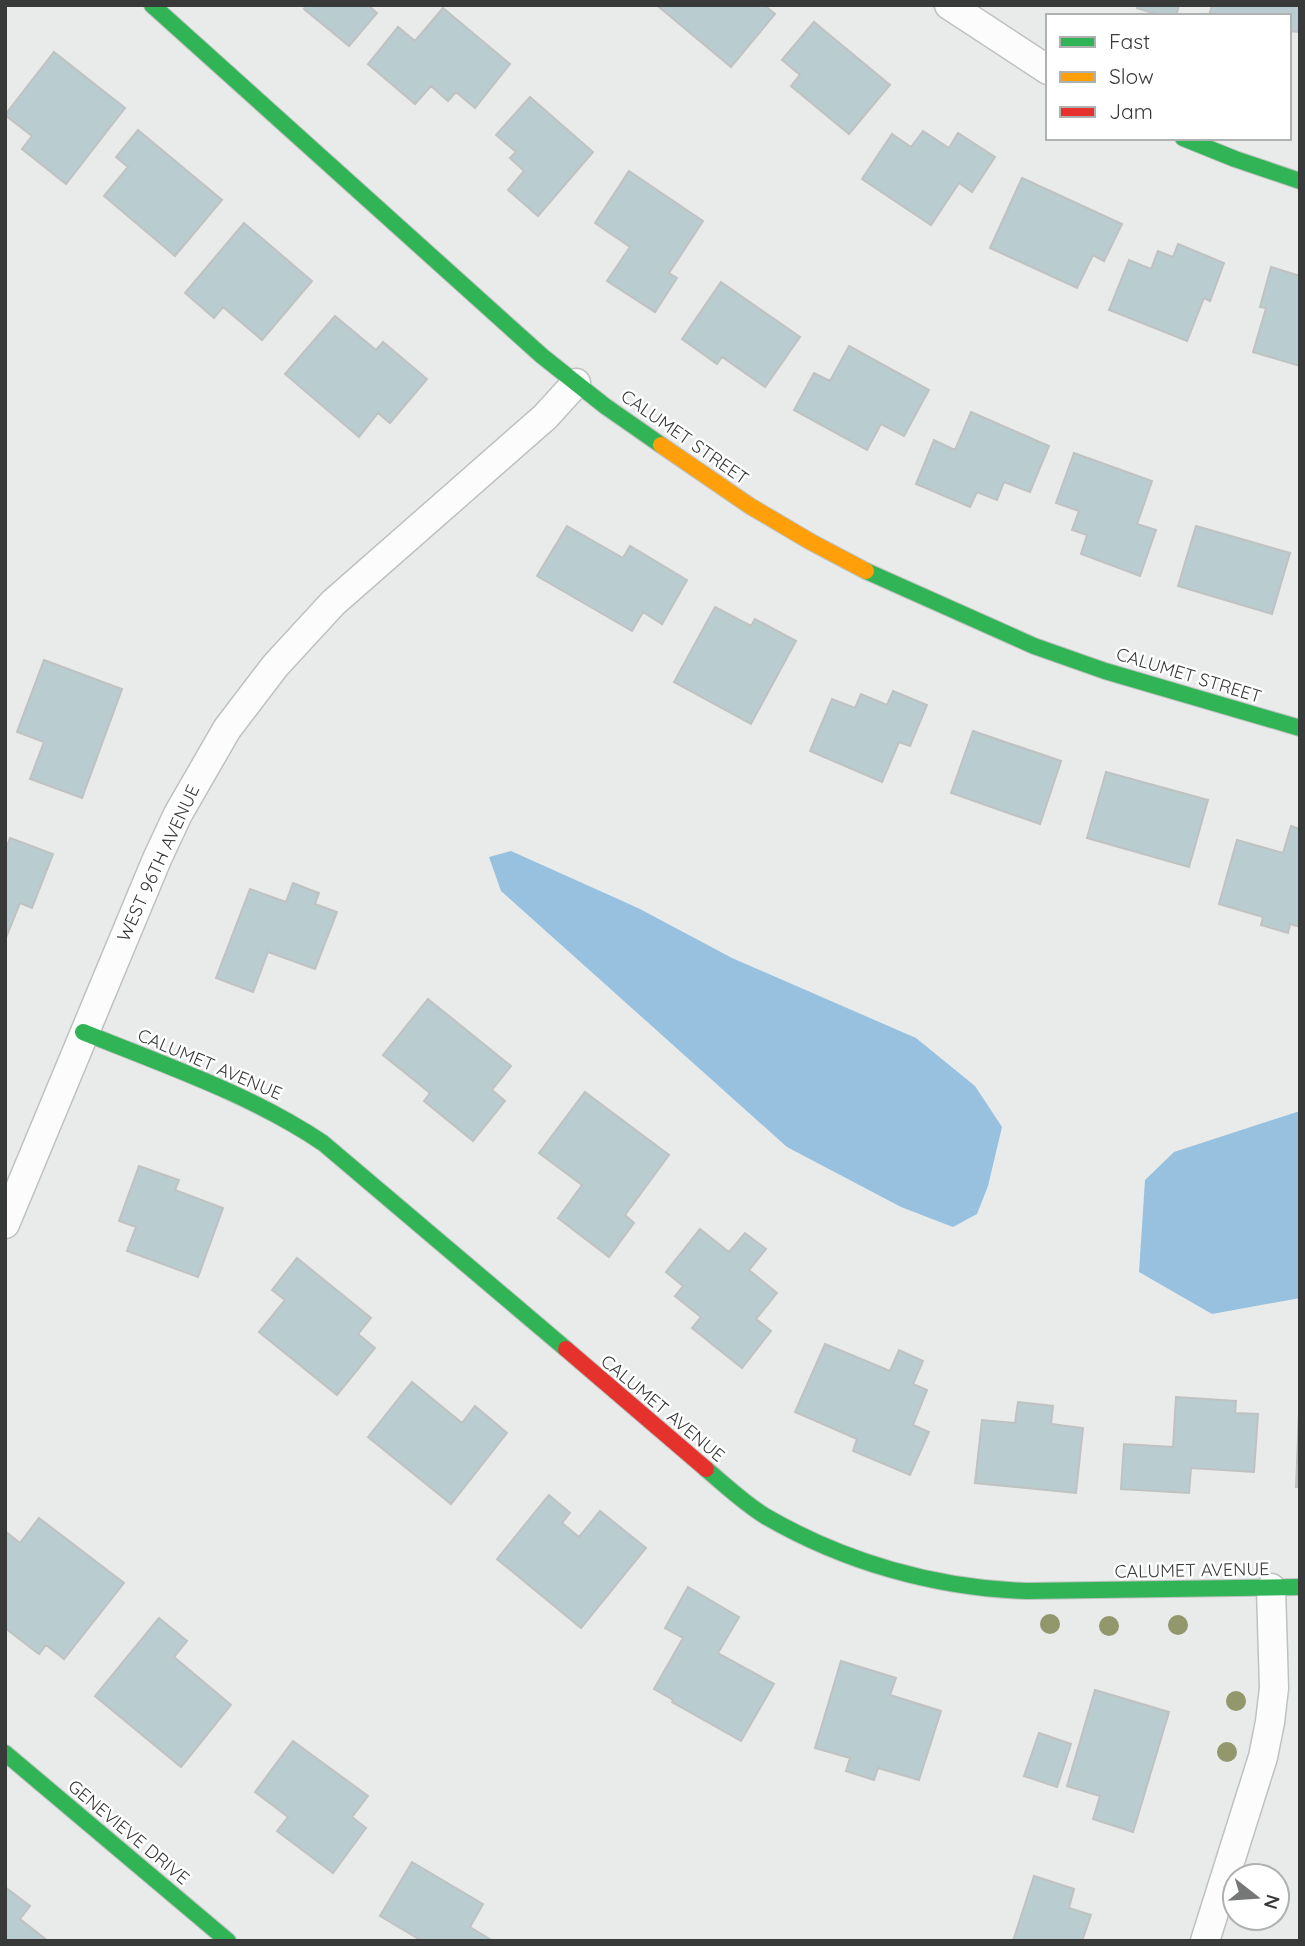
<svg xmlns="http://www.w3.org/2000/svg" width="1305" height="1946" font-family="Quicksand,sans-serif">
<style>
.water{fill:#98c1e0}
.building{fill:#b9cccf;stroke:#c0c2c1;stroke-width:2}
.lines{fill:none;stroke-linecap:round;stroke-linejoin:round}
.street-casing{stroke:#bfc1c0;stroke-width:31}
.fast-casing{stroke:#bfc1c0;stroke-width:18}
.slow-casing{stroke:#bfc1c0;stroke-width:18}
.jam-casing{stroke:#bfc1c0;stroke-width:18}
.street{stroke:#fcfcfc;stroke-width:28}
.fast{stroke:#30b455;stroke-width:16}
.slow{stroke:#ff9f0a;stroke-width:16}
.jam{stroke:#e5322d;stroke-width:16}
.tree{fill:#92986c}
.labels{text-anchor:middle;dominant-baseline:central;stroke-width:5;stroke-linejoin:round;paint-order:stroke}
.street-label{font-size:18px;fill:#383a39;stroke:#fff}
</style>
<rect width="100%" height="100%" fill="#e8ebea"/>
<path class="water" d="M511,851L638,908L732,958L916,1038L975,1086L1002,1127L988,1186L977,1214L953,1227L901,1207L787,1147L501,891L489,857Z
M1300,1111V1298L1212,1314L1139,1272L1145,1180L1174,1152Z"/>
<path class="building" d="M306,5H368L377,13L349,46L304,9Z
M660,5H764L775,14L731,67L659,7Z
M1138,5H1179L1176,16H1162L1137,8Z
M1212,5H1300V32L1289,31V16H1209Z
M443,8L510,64L475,108L456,92L448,101L431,86L415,104L368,64L398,27L415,41Z
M814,22L890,85L849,134L791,86L800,75L782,60Z
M54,52L125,108L66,184L22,149L32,136L5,115Z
M530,97L593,152L538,216L508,190L524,171L510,158L516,152L496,135Z
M138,130L222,200L175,256L104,196L128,167L116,157Z
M923,131L949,148L958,133L995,157L972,192L959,183L931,225L862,179L892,134L911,147Z
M629,171L703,221L669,273L677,278L655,312L607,281L630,247L595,223Z
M1022,178L1122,224L1104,261L1093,255L1077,288L990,248Z
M244,223L312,281L262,340L223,307L214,318L185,293Z
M1178,244L1224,263L1210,301L1204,298L1187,341L1109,310L1129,260L1151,269L1158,251L1173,257Z
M1271,267L1300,276V366L1253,352L1266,308L1260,307Z
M721,282L800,337L765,387L722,357L717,364L682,339Z
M335,316L376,350L383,342L427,379L390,423L378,413L359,437L285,374Z
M849,346L929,390L904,436L881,424L867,450L794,410L814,373L830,381Z
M971,412L1049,446L1030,492L1004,482L997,500L977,492L970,507L916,484L934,440L955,450Z
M1074,453L1152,481L1137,524L1156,530L1140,576L1081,554L1087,535L1072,530L1079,511L1056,503Z
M567,526L623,558L630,546L687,580L662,624L643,612L632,631L537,576Z
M1196,526L1290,553L1272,614L1178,586Z
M715,607L751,626L755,619L796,641L751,724L674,682Z
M44,660L122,689L82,798L30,779L44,742L17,732Z
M893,691L927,705L910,746L899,742L882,782L810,751L832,699L855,708L861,694L887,705Z
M973,731L1061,761L1040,824L951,793Z
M1106,772L1208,800L1189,867L1087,838Z
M1291,826L1300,829V927L1290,924L1288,933L1261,925L1263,917L1219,904L1237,840L1283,853Z
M10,838L53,854L32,908L20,903L5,940V851Z
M293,883L319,893L315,904L337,912L315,969L268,952L253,992L216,978L250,889L286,902Z
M428,999L511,1066L492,1090L505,1101L473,1141L424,1101L430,1093L383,1055Z
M585,1092L669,1155L625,1215L634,1223L609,1257L558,1218L582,1185L539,1153Z
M139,1166L179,1180L175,1190L223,1208L198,1277L127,1251L136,1227L119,1221Z
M700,1229L729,1252L745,1233L766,1249L749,1270L777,1293L756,1319L771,1331L742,1368L692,1328L701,1317L675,1296L683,1286L666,1272Z
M297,1258L371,1318L358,1334L375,1348L337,1395L259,1332L285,1300L272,1290Z
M825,1344L890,1371L899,1350L923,1361L913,1384L927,1390L913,1425L929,1432L910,1475L853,1451L857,1439L795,1412Z
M412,1382L462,1423L475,1406L507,1433L451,1504L368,1437Z
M1300,1387V1487H1296Z
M1176,1397L1236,1401L1235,1413L1258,1414L1254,1472L1191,1468L1189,1493L1121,1489L1124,1444L1173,1447Z
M1018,1402L1053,1406L1051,1424L1083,1428L1076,1493L975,1483L982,1420L1015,1423Z
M549,1495L570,1513L562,1523L579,1537L600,1511L646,1548L581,1628L497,1559Z
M39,1518L124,1583L64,1659L46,1645L39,1654L5,1628V1531L20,1543Z
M688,1587L739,1617L718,1653L774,1684L741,1741L672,1702L673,1700L654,1689L683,1638L665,1628Z
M159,1618L187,1641L174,1657L231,1705L181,1767L95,1696Z
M841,1661L896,1678L890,1695L941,1711L919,1780L878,1768L874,1780L846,1771L850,1758L815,1748Z
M1095,1690L1169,1712L1133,1832L1093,1819L1100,1796L1067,1786Z
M1039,1733L1071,1744L1057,1787L1024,1776Z
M293,1741L368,1796L352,1817L366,1828L333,1873L277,1831L288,1817L255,1792Z
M412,1862L483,1904L470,1927L493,1941H422L380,1916Z
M1034,1876L1074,1889L1069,1908L1091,1915L1082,1941H1013Z
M5,1887L30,1906L20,1919L48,1941H5Z"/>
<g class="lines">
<g class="street-casing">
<path id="street" d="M949,5L1048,70
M5,1224L157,859L178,814L227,729L275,666L333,603L545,417L576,383
M1205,1941L1263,1757L1270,1722L1274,1688L1271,1588"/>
</g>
<g class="fast-casing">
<path id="fast" d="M152,5L542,356L605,406L661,445
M1183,138L1235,159L1300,181
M866,571L1034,646L1105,671L1300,728
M83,1032C164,1065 250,1094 323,1143L566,1349
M706,1469C725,1485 744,1503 765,1516C844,1562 935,1588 1026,1591L1300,1587
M5,1753L228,1941"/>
</g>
<g class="slow-casing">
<path id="slow" d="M661,445L750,506L811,542L866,571"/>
</g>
<g class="jam-casing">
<path id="jam" d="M566,1349L706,1469"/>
</g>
<use href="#street" class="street"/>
<use href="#fast" class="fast"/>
<use href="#slow" class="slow"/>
<use href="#jam" class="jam"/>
</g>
<g class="tree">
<circle cx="1050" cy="1624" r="10"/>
<circle cx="1178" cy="1625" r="10"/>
<circle cx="1109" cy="1626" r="10"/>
<circle cx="1236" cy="1701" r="10"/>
<circle cx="1227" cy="1752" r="10"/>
</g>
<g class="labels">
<g class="street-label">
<text transform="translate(685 437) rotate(35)">CALUMET STREET</text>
<text transform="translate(1189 675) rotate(17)">CALUMET STREET</text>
<text transform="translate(158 863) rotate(-65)">WEST 96TH AVENUE</text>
<text transform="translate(210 1064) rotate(23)">CALUMET AVENUE</text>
<text transform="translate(663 1408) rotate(40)">CALUMET AVENUE</text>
<text transform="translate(1192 1570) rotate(-1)">CALUMET AVENUE</text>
<text transform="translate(129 1832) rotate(40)">GENEVIEVE DRIVE</text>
</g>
</g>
<rect width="1305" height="1946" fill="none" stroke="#383a39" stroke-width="14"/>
<rect x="1046" y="14" width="245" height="126" fill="#ffffff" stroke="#afb0b0" stroke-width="2"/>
<rect x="1060" y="37" width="35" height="10" fill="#30b455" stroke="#afb0b0" stroke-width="2"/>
<text x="1109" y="49" font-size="21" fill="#383a39">Fast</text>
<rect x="1060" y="72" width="35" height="10" fill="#ff9f0a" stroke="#afb0b0" stroke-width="2"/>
<text x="1109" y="84" font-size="21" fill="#383a39">Slow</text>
<rect x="1060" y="107" width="35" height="10" fill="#e5322d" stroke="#afb0b0" stroke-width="2"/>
<text x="1109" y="119" font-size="21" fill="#383a39">Jam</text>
<g transform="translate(1256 1897) rotate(107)"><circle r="33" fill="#ffffff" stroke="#afb0b0" stroke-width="2"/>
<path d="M0-5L12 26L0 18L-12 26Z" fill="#767877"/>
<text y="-10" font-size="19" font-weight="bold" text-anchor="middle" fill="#383a39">N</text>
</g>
</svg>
